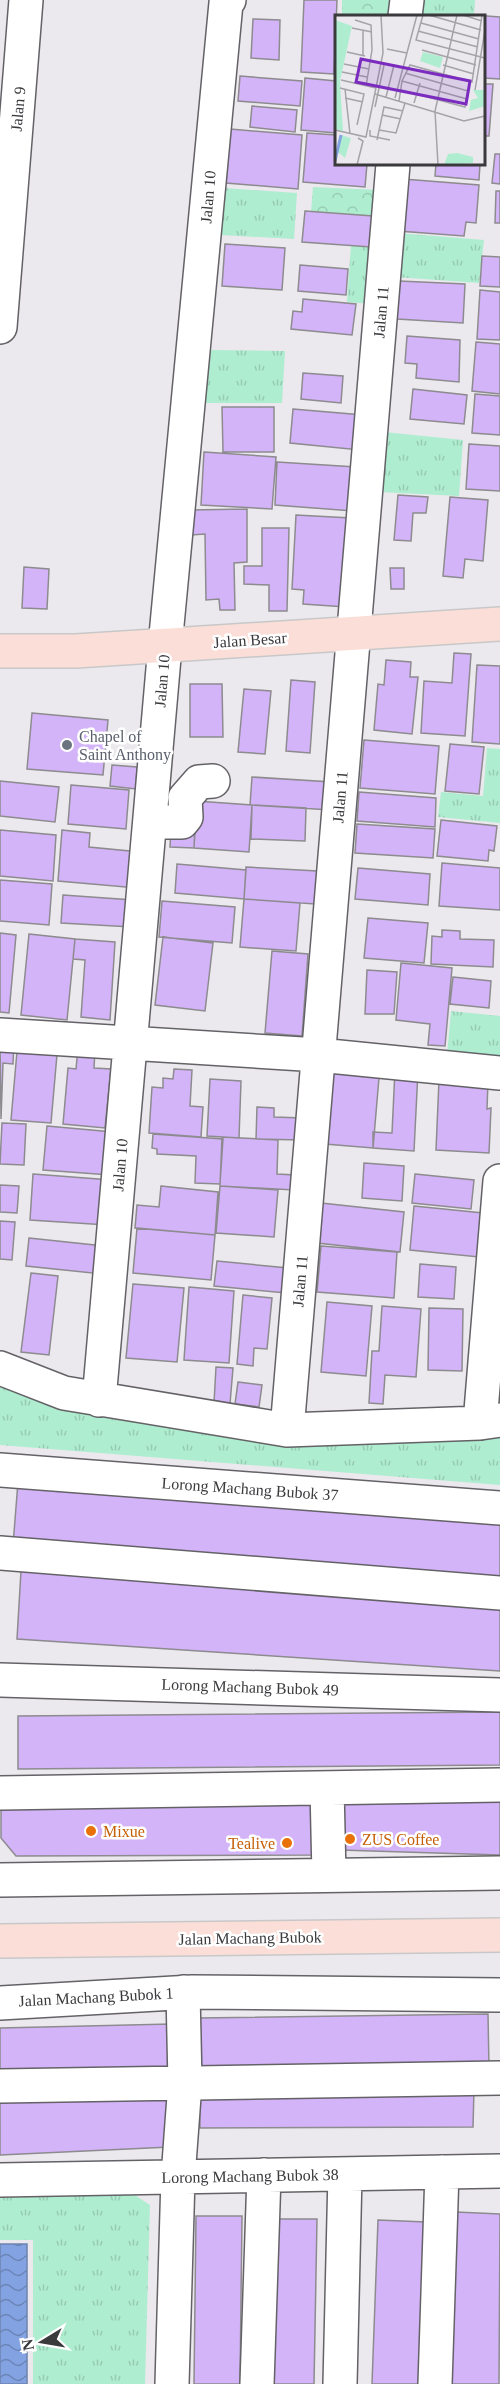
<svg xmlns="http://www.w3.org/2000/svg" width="500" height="2384" font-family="'Times New Roman',serif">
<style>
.grass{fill:url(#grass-tufts)}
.forest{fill:url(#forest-crowns)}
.water{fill:url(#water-waves);stroke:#6d82b0;stroke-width:1.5}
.building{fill:#d4b4f8;stroke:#8d8b8f;stroke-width:1.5}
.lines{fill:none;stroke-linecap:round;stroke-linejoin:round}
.minor-casing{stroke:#646267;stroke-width:36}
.major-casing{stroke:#c8c8c8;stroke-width:36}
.minor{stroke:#fff;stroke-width:33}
.major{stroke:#fbded7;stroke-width:33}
.worship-dot{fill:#6b7280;stroke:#fff;stroke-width:2}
.food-dot{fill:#e8710a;stroke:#fff;stroke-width:2}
.labels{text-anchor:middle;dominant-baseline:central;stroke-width:5;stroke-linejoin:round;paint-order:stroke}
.street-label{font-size:16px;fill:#3a393c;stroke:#fff}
.worship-label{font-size:16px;fill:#5b616d;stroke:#fff;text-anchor:start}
.food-label{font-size:16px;fill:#c56008;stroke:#fff;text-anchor:start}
.inset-river{fill:none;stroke:#83a2e1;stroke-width:3}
.inset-road{fill:none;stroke:#a4a3a7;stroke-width:1.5}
.view{fill:#7b2cbf;fill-opacity:0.15;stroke:#7b2cbf;stroke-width:3}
.inset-edge{fill:none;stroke:#3a393c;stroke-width:3}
</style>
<defs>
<pattern id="grass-tufts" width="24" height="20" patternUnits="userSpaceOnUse" patternTransform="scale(1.5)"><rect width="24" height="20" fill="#afedd0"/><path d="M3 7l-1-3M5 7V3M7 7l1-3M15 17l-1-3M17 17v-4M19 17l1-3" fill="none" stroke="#97ccb4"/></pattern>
<pattern id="forest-crowns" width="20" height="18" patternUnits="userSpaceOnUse" patternTransform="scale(1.5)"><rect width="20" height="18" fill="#afedd0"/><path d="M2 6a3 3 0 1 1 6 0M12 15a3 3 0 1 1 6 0" fill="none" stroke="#97ccb4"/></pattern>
<pattern id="water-waves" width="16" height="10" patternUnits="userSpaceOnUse" patternTransform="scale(1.5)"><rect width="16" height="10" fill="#83a2e1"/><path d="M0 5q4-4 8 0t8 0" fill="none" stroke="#6c85b8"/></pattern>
</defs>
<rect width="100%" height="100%" fill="#ebe9ee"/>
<path class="grass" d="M415,0H475L474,16H414Z
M223,188L297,193L294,239L220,235Z
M397,233L484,240L479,283L395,277Z
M351,245L376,247L373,304L347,302Z
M208,350L285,351L282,403H204Z
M384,432L463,440L459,496L378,492Z
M487,748L500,749V823L438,817L441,792L483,796Z
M451,1011L500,1016V1060L447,1055Z
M0,1374L465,1438L500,1437V1485L0,1445Z
M127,2190L150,2205L145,2384H33V2240H0V2194Z"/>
<path class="forest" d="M342,0H396L395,16H342Z
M313,187L380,190L379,217L311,212Z"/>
<path class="water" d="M0,2244H27V2384H0Z"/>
<path class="building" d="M304,0H337L334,74L301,72Z
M474,15L500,17V79L484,78V16H474Z
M253,19L280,20L279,60L251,58Z
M240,76L302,81L300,106L238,101Z
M305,78L336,81V133L301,130Z
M484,84H493L489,136H484Z
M252,106L297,110L295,132L250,127Z
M230,129L302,135L298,189L226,183Z
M307,133L336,135V164H367L365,187L303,182Z
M495,154H500V184L492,183Z
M436,164H480L479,180L435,176Z
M403,179L479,185L476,223L466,222L464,236L398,231Z
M496,191H500V223H495Z
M305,211L373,216L371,247L302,242Z
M225,244L285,248L282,290L222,286Z
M482,256L500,257V287L480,286Z
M300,265L348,269L346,295L298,291Z
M399,281L465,284L463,323L397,319Z
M480,290L500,292V340L477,339Z
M303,299L356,304L352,335L291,329L293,311L302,312Z
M407,336L460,340L459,382L416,378L417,364L405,363Z
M476,342L500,344V394L472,391Z
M303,373L343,376L341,403L301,399Z
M413,389L467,395L464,424L410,419Z
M475,394L500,396V435L472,433Z
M222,407H274V452H223Z
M293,409L363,415L360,450L290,443Z
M469,444L500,446V491L466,489Z
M204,452L276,457L272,509L201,505Z
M277,462L356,467L353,511L275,505Z
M398,495L428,497L426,513H413L411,541L394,540Z
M450,497L488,500L483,561L465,559L463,578L443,576Z
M247,509V562L234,563L235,610H220L219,599L206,600L205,534L191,535L190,510Z
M296,515L351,518L346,607L303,604L304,590L292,589Z
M262,528H289L287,611H269V585L244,584V566H262Z
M24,567L49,569L47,609L22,608Z
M390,568H404V589H391Z
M454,653L471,654L465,736L421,733L424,681L452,683Z
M386,660L411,662L410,677H418L412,734L374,730L378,684L384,685Z
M477,665L500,666V744L472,742Z
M291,680L315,682L310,753L286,751Z
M190,684H222L223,737H190Z
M244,689L271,691L265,754L238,752Z
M32,713L108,720L103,775L27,769Z
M364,740L439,746L435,794L360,788Z
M450,744L484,747L479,794L445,791Z
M112,765L137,767L136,789L110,786Z
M252,777L332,782L331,810L250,805Z
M0,781L59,787L55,822L0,816Z
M71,785L129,790L126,829L68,824Z
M359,792L436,798L435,827L357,821Z
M196,801L252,805L249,852L194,848Z
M252,805L306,808L305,841L251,839Z
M441,820L497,826L494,851L489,850L488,861L437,856Z
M357,824L435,829L433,858L355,853Z
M171,829L195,831L194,848L170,847Z
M0,830L56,835L53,881L0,876Z
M62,830L90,833L89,847L140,852L137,888L58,881Z
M442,863L500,868V910L439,906Z
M177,864L246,870L244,899L175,893Z
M246,867L317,871L315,904L244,899Z
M358,868L430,874L428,905L355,899Z
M0,880L52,884L49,925L0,921Z
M63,895L133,900L132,927L61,923Z
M244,899L300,903L296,951L240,947Z
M162,901L235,907L232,943L159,937Z
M368,918L428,923L424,963L364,958Z
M442,930L460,931V939L494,940L493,967L431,964L432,936L442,937Z
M0,933L16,935L9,1013L0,1012Z
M29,934L75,939L67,1020L21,1015Z
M163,937L213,943L205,1011L155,1005Z
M75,939L115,942L110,1020L81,1017L85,960L73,959Z
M272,951L308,954L302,1036L265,1033Z
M401,963L452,968L445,1046L428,1045L430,1024L396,1020Z
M367,970L397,972L394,1014H365Z
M453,977L491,981L489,1008L450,1004Z
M0,1040L14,1041L13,1064L3,1063L1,1119Z
M18,1040L58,1043L51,1123L11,1120Z
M78,1048L95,1050L94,1068L111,1069L105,1128L63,1124L68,1068L76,1069Z
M334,1061L380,1066L373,1148L325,1144Z
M174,1069L192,1070L190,1106L203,1107L201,1137L149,1133L152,1087L163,1088V1078L173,1079Z
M395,1070L418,1071L414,1151L373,1148V1132L392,1133Z
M210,1079L241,1081L239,1138L207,1136Z
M439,1080L488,1082L487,1109L491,1108L489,1153L436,1150Z
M257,1107L274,1108V1117L303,1118L302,1140L256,1139Z
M2,1123L26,1124L24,1165L0,1164Z
M47,1126L113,1132L110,1175L43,1170Z
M153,1134L223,1139L220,1184L195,1183L196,1156L157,1154V1149L152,1148Z
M222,1137L278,1140L277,1174L295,1175L294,1190L220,1186Z
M364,1163L404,1166L402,1201L362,1198Z
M33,1174L111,1180L107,1225L30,1220Z
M415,1174L474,1180L471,1209L412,1203Z
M0,1185L19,1186L17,1213L0,1212Z
M161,1186L218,1192L215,1235L135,1228L137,1205L159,1207Z
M220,1186L278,1190L274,1237L216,1233Z
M321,1203L404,1212L400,1252L317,1243Z
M414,1206L493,1214L489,1258L410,1250Z
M0,1221L15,1222L12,1260L0,1259Z
M137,1228L215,1235L211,1280L133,1273Z
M29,1238L104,1246L102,1274L26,1266Z
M321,1246L397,1252L394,1298L317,1292Z
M217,1261L288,1268L286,1293L214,1286Z
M420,1264L456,1267L454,1299L418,1297Z
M31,1273L58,1276L49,1355L21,1352Z
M133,1284L184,1288L177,1362L126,1358Z
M189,1287L234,1291L229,1363L184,1360Z
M243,1295L272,1298L267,1349L254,1348L253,1366L237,1364Z
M327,1302L372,1306L366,1376L321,1372Z
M382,1306L421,1309L416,1377L385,1375L383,1404L369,1403L372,1351H379Z
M429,1308L463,1309L462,1371L428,1370Z
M216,1367L233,1368L230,1404L214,1403Z
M238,1382L262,1385L259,1407L235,1404Z
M18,1482L500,1518V1581L13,1545Z
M21,1571L500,1603V1671L17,1639Z
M500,1712V1765L18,1769V1716Z
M339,1799L500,1800V1855L340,1850Z
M314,1802V1855L16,1856L1,1838V1804Z
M488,2014L489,2067L198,2070V2018Z
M171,2024L172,2075L0,2078V2028Z
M167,2089L170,2147L0,2155V2097Z
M474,2089L473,2127L200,2128L199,2093Z
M456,2212L500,2214L499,2384H450Z
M196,2216H242L240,2384H194Z
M270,2219H317L314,2384H268Z
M378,2220L426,2222L421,2384H372Z"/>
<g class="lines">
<g class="minor-casing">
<path id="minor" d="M405,16L407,0
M0,327L26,0
M150,822H182L186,817L185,798L199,782L213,781
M0,1035L319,1055L500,1073
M0,1368L64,1393L287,1430L480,1423L500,1420
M99,1400L165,646L226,3L229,0
M480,1423L500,1181
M287,1430L393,164
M0,1470L500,1508
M0,1553L500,1593
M0,1680L500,1695
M327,1788L329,1875
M0,1793L500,1785
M0,1880L500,1873
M0,2003L192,1992L500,1995
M196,2083L500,2078
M0,2086L185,2083
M0,2180L500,2171
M172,2384L178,2177L185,2083L183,1992
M257,2384L264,2175
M340,2384L345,2174
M435,2384L442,2172"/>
</g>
<g class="major-casing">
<path id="major" d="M0,651H76L500,624
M0,1941L500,1935"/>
</g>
<use href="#minor" class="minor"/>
<use href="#major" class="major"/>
</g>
<circle class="worship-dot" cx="67" cy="745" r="6"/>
<g class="food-dot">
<circle cx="91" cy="1831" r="6"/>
<circle cx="350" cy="1839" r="6"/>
<circle cx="287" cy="1843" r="6"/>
</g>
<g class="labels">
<g class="street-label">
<text transform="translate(18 109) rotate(-85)">Jalan 9</text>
<text transform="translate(208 197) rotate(-85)">Jalan 10</text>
<text transform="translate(381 312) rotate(-85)">Jalan 11</text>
<text transform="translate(250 640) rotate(-4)">Jalan Besar</text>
<text transform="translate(162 681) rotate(-85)">Jalan 10</text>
<text transform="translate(340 797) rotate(-85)">Jalan 11</text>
<text transform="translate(120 1165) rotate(-85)">Jalan 10</text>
<text transform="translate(300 1281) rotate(-85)">Jalan 11</text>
<text transform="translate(250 1489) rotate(4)">Lorong Machang Bubok 37</text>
<text transform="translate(250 1687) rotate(2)">Lorong Machang Bubok 49</text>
<text transform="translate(250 1938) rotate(-1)">Jalan Machang Bubok</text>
<text transform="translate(96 1997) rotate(-3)">Jalan Machang Bubok 1</text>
<text transform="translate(250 2176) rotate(-1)">Lorong Machang Bubok 38</text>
</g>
<g class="worship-label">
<text x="79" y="736">Chapel of<tspan x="79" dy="18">Saint Anthony</tspan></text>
</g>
<g class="food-label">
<text x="103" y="1831">Mixue</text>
<text x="362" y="1839">ZUS Coffee</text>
<text x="275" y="1843" text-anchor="end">Tealive</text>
</g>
</g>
<g transform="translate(335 15)">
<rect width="150" height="150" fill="#ebe9ee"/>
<path d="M0,5L17,11L5,66L8,116L0,114ZM138,75H150V91L134,96L136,85L143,83ZM122,138L138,142V148L109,150L113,139Z" fill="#afedd0"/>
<path d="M88,37L108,42L105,53L85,46ZM6,120L16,123L10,143L2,136Z" fill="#afedd0"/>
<path class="inset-river" d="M0,146L6,120"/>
<path class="inset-road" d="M88,0L81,25L150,43M94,0L146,15M128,0L147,6M20,5L36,10L37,35L31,71M86,8L144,24M17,13L37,17M83,16L143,32M52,34L72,38M87,35L141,50M12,37L30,41M28,40V15M9,49L34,54M108,50L139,59M7,57L32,62M6,65L41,73M67,66L132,84M5,73L29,79L22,110M10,74L15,119M66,75L130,92L133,76L70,58M140,75L150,15M40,79L129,106L150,101M51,82L59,50M10,83L28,87M60,83L82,0M64,86L67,66L75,50L137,67L147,0M79,88L85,68M40,92L49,50M47,100L66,104M0,115L31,122L48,38L46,0M35,115V121L55,125M44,115L61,118L70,88M42,125L49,92L68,96M22,150L28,126L23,123M103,150L100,96L122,0"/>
<path class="view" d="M26,44L135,66L131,89L21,67Z"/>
<rect width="150" height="150" class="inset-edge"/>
</g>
<g transform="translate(42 2342) rotate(259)" stroke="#ffffff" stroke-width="4.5" paint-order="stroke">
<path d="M0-4.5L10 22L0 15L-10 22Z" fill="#3a393c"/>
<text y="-9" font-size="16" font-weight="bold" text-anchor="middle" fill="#3a393c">N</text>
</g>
</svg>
